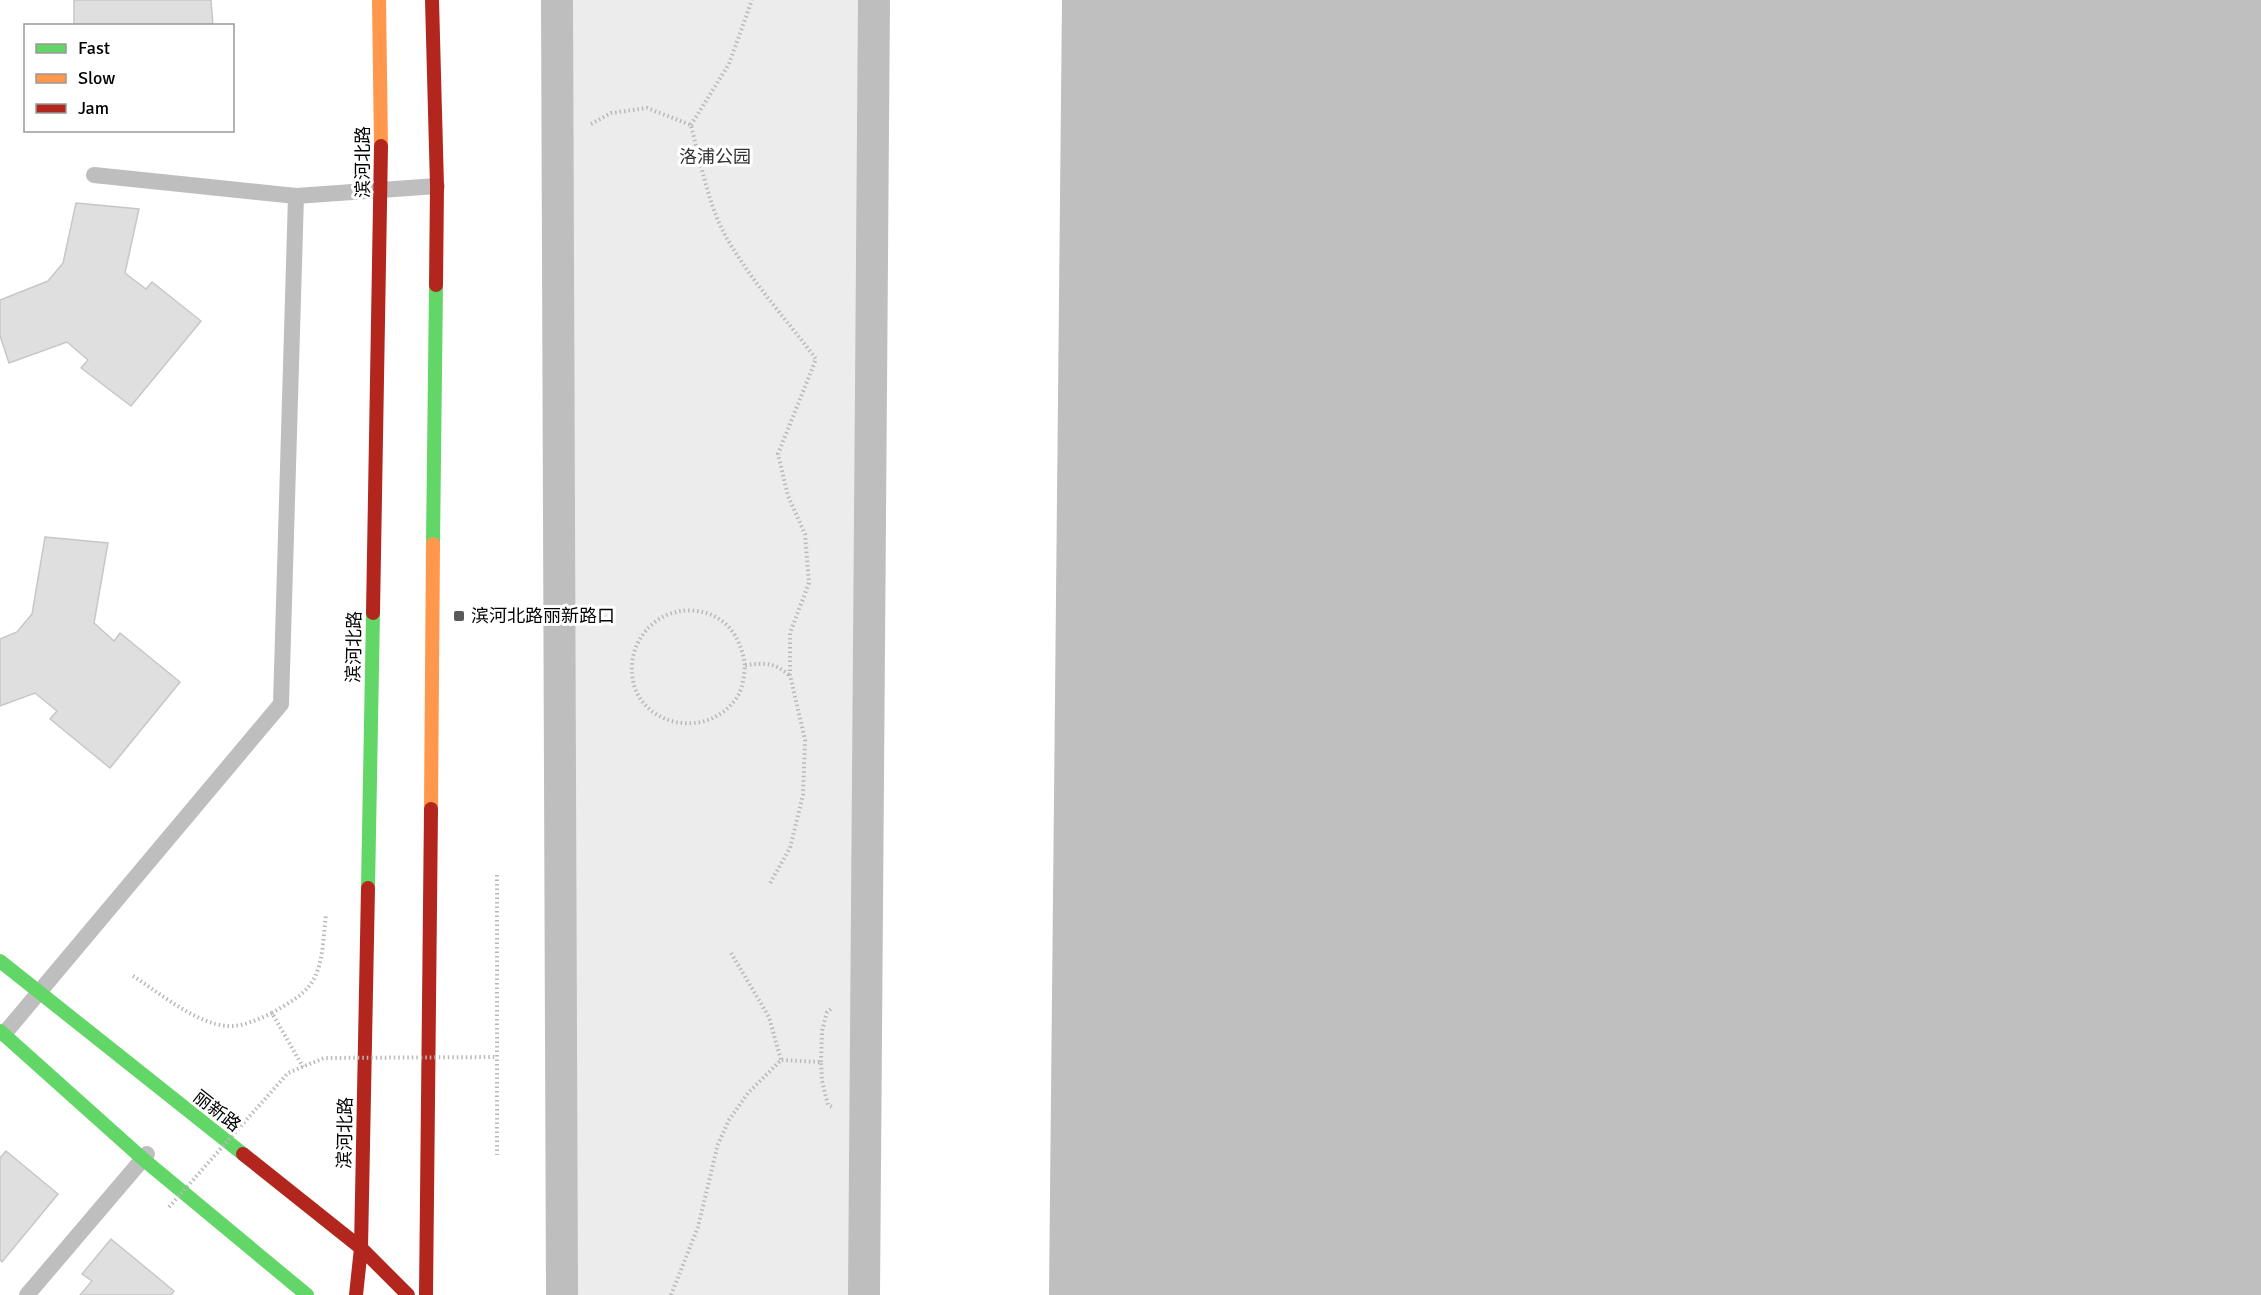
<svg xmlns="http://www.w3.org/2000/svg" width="2261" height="1295" font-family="Signika,'Noto Sans SC',sans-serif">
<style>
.green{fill:#ececec}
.water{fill:#bfbfbf}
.building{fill:#dfdfdf;stroke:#c7c7c7;stroke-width:1.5}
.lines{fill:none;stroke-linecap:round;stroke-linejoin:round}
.path{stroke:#b9b9b9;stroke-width:4;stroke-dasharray:1.5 3;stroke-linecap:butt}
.lane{stroke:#bebebe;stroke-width:16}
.street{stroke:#bebebe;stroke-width:32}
.fast{stroke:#63d668;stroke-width:14}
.slow{stroke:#ff974d;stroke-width:14}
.jam{stroke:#b3261e;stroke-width:14}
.path-bridge{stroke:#b9b9b9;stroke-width:4;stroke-dasharray:1.5 3;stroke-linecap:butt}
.poi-dot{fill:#595959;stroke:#fff;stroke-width:2}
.labels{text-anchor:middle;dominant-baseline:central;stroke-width:6;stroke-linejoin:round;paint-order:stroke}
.park-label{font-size:18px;fill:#333;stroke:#fff}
.street-label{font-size:18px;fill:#000;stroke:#fff}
.poi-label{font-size:18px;fill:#000;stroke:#fff;text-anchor:start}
</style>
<rect width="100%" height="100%" fill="#fff"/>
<path class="green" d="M557,0H874L864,1295H562Z"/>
<path class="water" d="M1062,0H2261V1295H1049Z"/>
<path class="building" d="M74,0H211L213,26H74Z
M76,203L139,209L125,273L146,289L152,282L201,321L131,406L81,368L88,360L67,342L9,363L0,336V300L48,281L63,263Z
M45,537L108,543L94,623L114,641L120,633L180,682L110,768L50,719L57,711L35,693L0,706V639L17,632L32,614Z
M6,1151L58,1194L2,1262L0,1260V1158Z
M111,1239L174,1291L171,1295H80L92,1281L82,1274Z"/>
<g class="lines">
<path class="path" d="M591,124L611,113L647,108L691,125C699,157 708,202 723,231C745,274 787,320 816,359L778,454L788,496L805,534L809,583L790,633V675L805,740L803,795L790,848L769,885
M691,125L729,64L752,0
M745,665C743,653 740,642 732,631C714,607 678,604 655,622C641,633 633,648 632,665C628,722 702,744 735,700C743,690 744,677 745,665C766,663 773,662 789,675
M497,875V1155
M731,953L769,1017L781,1060
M133,976C160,993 196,1024 228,1026C242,1027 259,1019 272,1013L303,1067
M272,1013C285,1005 301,997 310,985C324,967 323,936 326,915
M821,1062L822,1031L827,1012L832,1008
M671,1295L698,1227L718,1144L729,1120L748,1093L781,1060L821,1062L822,1081L828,1105L832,1107"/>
<path class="lane" d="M94,175L296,196L437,186
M4,1034L281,704L296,196
M27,1295L147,1154"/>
<path class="street" d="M557,0L562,1295
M864,1295L874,0"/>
<path class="fast" d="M433,544L436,285
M368,888L373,613
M0,961L243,1154
M0,1031L143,1159L307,1295"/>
<path class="slow" d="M379,0L381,146
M431,809L433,544"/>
<path class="jam" d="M432,0L437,186L436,285
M373,613L381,146
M243,1154L361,1248L408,1295
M356,1295L361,1248L368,888
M426,1295L431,809"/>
<path class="path-bridge" d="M169,1207L288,1073L324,1058L497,1057"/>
</g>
<rect class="poi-dot" x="453" y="610" width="12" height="12" rx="3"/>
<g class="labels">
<g class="park-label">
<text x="715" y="157">洛浦公园</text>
</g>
<g class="street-label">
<text transform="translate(363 162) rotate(-90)">滨河北路</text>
<text transform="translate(354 647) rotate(-89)">滨河北路</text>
<text transform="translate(217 1111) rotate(38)">丽新路</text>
<text transform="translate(345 1133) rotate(-89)">滨河北路</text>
</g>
<g class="poi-label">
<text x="471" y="616">滨河北路丽新路口</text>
</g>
</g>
<rect x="24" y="24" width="210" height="108" fill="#ffffff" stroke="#999999" stroke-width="1.5"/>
<rect x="36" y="44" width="30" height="9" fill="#63d668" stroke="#999999" stroke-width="1.5"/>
<text x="78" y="54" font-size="18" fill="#000000">Fast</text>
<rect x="36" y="74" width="30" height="9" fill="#ff974d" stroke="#999999" stroke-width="1.5"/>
<text x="78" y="84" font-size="18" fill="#000000">Slow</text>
<rect x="36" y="104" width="30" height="9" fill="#b3261e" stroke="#999999" stroke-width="1.5"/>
<text x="78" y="114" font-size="18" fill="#000000">Jam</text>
</svg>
